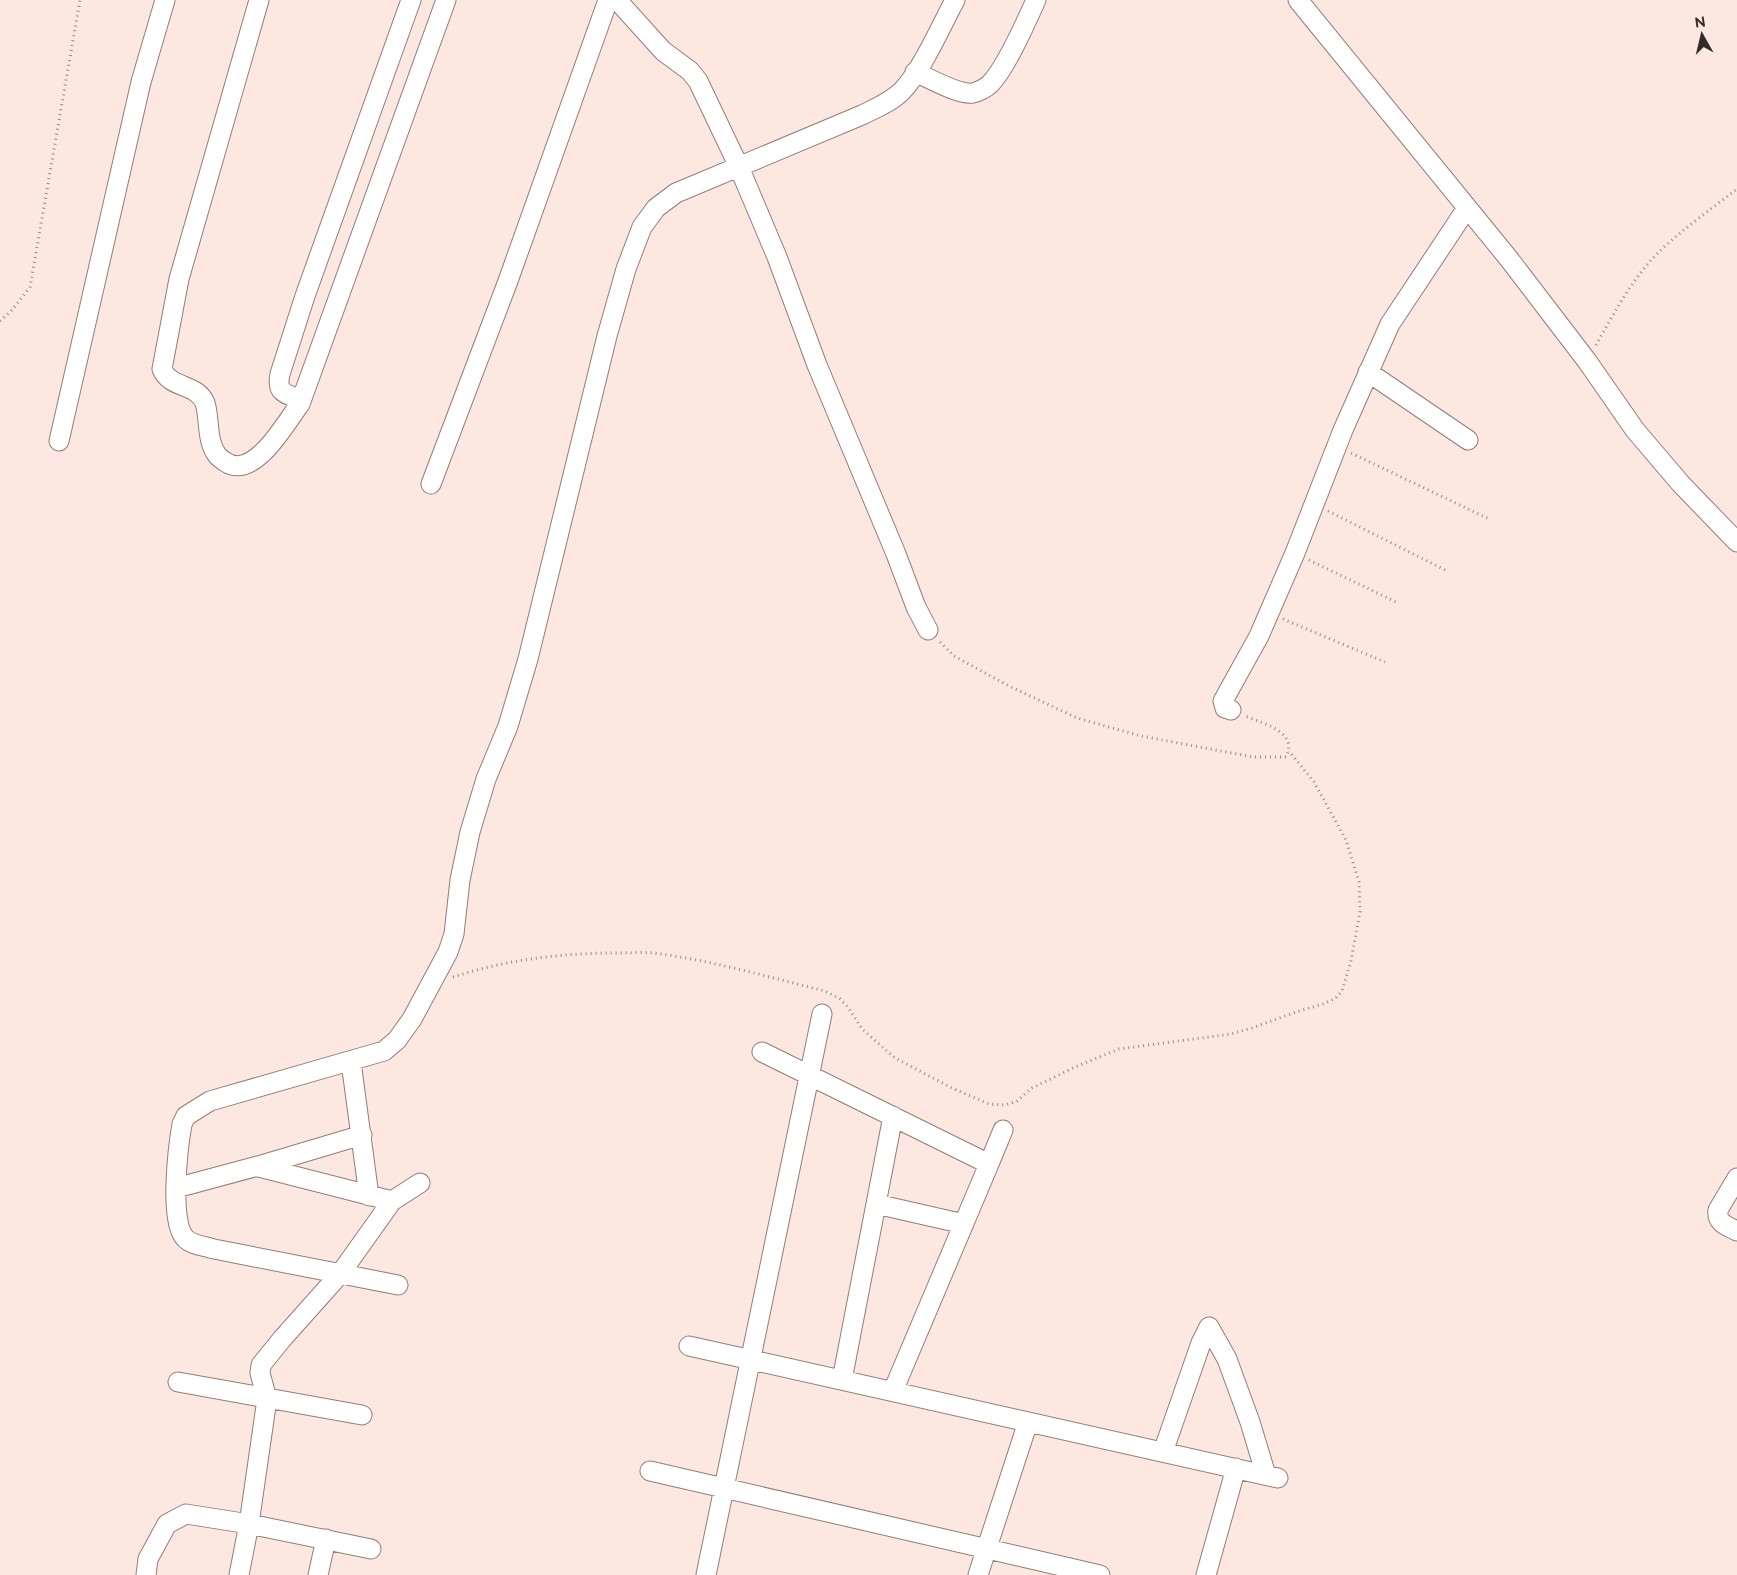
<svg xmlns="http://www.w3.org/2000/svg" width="1737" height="1575" font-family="Raleway,sans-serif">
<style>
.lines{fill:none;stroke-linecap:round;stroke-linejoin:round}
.minor-casing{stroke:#937d75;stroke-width:21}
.path{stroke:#988984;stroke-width:3;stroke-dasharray:1 4;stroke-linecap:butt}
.minor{stroke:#fff;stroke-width:19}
</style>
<rect width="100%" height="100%" fill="#fce8e1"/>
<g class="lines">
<g class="minor-casing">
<path id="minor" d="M259,0L179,279L162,369C170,389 197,383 205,403C210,418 206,440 217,455C220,459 226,462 229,464C257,476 286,422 300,404L446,0
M617,0L663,51L690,71L698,81L739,167L777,257L817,365L896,554L916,607L928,630
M1298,0L1509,259L1587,361L1635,430L1681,484L1737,542
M915,72C929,78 958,95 973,93C978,92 986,88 990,84C1006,68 1026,22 1036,0
M1368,372L1468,440
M301,400C285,393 276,394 280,374L305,296L411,0
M59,441L141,82L165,0
M431,484L508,281L608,0
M1231,710L1225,708L1223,701L1259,636L1295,553L1343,430L1390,324L1467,208
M762,1052L989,1164L1003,1130
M351,1062L369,1196
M259,1167L392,1201
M1737,1178L1718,1210C1716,1223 1727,1226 1737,1231
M176,1188L258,1166L362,1135
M876,1204L964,1224
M398,1285L214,1249C205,1246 191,1245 185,1238C169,1222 178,1147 182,1124L186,1116L210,1101L384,1051L397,1040L412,1019L448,952L454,934L460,880L470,832L486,779L508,726L528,659L607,336L626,269L642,227L656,208L676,193L862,115C876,108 891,102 902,91C922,70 941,26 955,0
M689,1346L1278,1478
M842,1380L893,1116
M178,1382L362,1415
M893,1391L989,1164
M1163,1452L1201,1343L1209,1327L1227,1359L1250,1422L1266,1475
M650,1471L1100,1575
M146,1575L148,1559L167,1524L186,1514L249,1524L371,1549
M239,1575L249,1524L267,1399L260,1373L261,1365L282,1339L340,1274L392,1201L420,1183
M318,1575L326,1539
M706,1575L822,1014
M978,1575L1028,1422
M1206,1575L1236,1468"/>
</g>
<path class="path" d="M0,321L12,310L30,287L80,0
M1596,345C1613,315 1630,283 1653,258C1677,233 1710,210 1737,189
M1351,453L1489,519
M1328,511L1447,571
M1309,560L1398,603
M1283,619L1385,662
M940,642L954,656L1009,686L1077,718L1141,736L1253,757H1286C1299,732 1262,723 1245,716
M453,977C505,960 561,953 615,953C628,953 641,952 653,953C711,960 768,977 825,991L840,999L848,1007L862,1029L895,1058L952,1088L989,1104L1005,1105L1017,1101L1032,1088L1075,1067L1119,1049L1231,1034L1252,1028L1296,1012L1323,1004L1336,998L1342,991L1351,961L1360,912L1359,882L1346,840L1314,782L1289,751"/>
<use href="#minor" class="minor"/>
</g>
<g transform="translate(1702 35) rotate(352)" stroke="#fce8e1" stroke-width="4" paint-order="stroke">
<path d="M0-4L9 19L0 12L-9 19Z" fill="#342b27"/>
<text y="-8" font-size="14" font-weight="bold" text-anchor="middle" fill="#342b27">N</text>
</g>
</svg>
